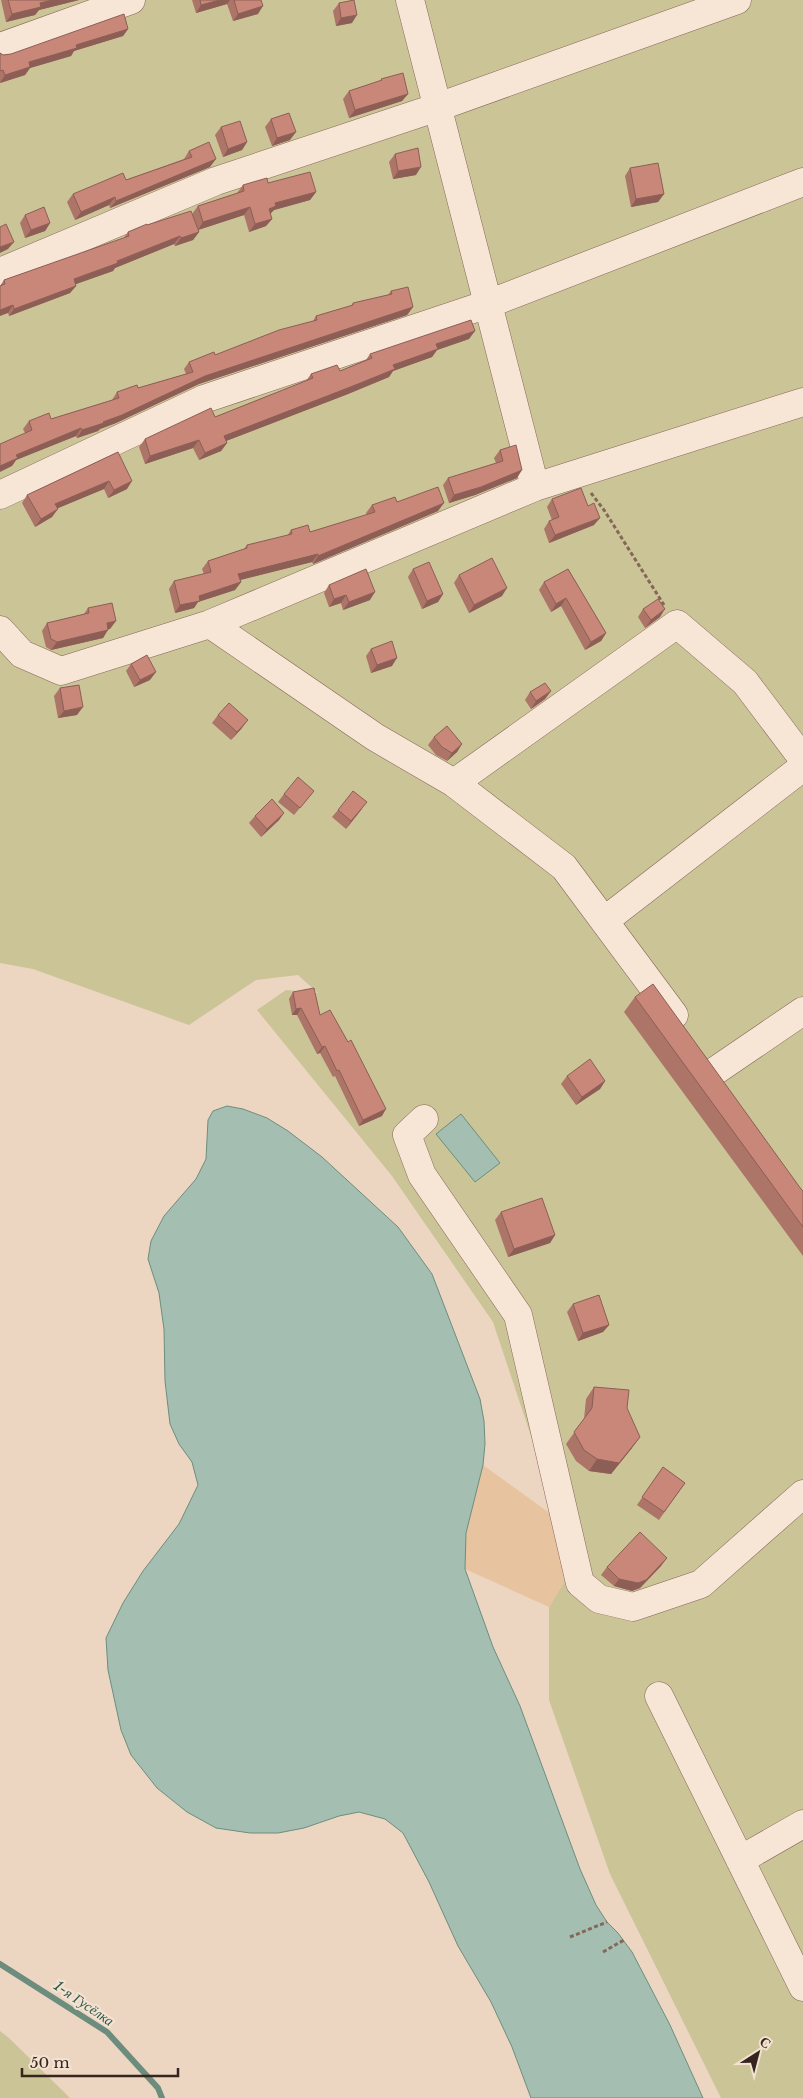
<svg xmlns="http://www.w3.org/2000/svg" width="803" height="2098" font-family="'Libre Baskerville',serif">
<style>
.green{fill:#cac496}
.sand{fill:#e7c3a0}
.water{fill:#a4bfb1;stroke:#6c8d7d}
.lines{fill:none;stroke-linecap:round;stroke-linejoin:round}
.stream{stroke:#6c8d7d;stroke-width:6}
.minor-casing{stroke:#85675a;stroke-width:29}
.path{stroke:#85675a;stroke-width:3;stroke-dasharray:4 2.5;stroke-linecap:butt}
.minor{stroke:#f7e5d5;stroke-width:28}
.wall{fill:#ad7468}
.shaded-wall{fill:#8d5e55}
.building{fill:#c98779;stroke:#8d5e55}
.labels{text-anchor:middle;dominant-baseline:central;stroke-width:4.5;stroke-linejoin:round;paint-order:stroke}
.water-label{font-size:14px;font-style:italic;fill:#2d5549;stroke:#f4e2d1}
</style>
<rect width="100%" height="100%" fill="#ecd6c2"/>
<path class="green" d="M0,0H803V2098H721L610,1874L549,1700V1607L564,1582L559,1520L493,1322L392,1176L257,1010L286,990L318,993L298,975L256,980L189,1025L33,969L0,963Z
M0,2031L9,2038L70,2098H0Z"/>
<path class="sand" d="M483,1465L559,1520L564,1582L549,1607L465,1569L466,1533Z"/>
<path class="water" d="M227,1106L243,1109L267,1118L288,1131L322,1157L398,1227L432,1274L480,1399L484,1421L485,1444L483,1465L466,1533L465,1569L493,1647L520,1706L580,1869L596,1905L607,1922L618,1933L632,1952L670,2025L703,2098H531L512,2047L491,2002L458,1946L429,1882L403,1833L385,1819L359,1812L339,1816L304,1828L278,1833H250L216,1828L187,1812L157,1788L131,1755L121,1730L108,1670L106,1638L123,1603L143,1571L179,1524L198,1485L192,1462L179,1444L170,1424L165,1381L164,1329L159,1293L148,1259L151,1241L164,1216L196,1179L206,1159L208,1120L213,1111Z
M461,1114L500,1163L475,1182L436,1134Z"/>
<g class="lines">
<path class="stream" d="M0,1964L107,2032L158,2088L162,2098"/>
<g class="minor-casing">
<path id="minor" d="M410,0L535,487
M0,47L131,0
M0,272L216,181L438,107L737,0
M0,495L204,399L488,304L803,182
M210,624L535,487L803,402
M0,630L22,654L61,671L210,624L375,737L454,783L564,867L674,1015
M454,783L677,624L745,682L803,759
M604,921L803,767
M715,1071L803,1011
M424,1119L407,1135L422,1175L518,1315L580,1583L599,1599L633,1607L701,1584L803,1494
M659,1696L803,1987
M740,1860L803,1824"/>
</g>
<path class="path" d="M591,493L604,510L664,605
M570,1937L607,1922
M603,1952L624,1940"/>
<use href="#minor" class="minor"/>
</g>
<path class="wall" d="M1,0H79L39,10L35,15L6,22Z
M192,0H261L258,14L233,21L227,4L196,13Z
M339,3L352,23L336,26L333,11Z
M128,29L123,36L74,51L71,56L30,68L25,75L0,83V53L3,55L11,54Z
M381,79L408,94L402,101L349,118L343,99L349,91L380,81Z
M271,119L290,140L272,146L265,127Z
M221,127L247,142L242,150L223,157L215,135Z
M189,151L210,167L110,208L109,205L75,220L67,202L73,194L126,180L184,159Z
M395,154L416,175L393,179L389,162Z
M630,168L664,194L658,202L631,207L625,176Z
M268,183L316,192L310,200L274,210L270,214L272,219L266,226L249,232L244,215L198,230L192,214L198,206L237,193L243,185Z
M25,215L50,223L45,231L25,238L20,223Z
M147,225L199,232L193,240L175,246L174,244L115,268L113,271L75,284L76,286L70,293L9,316L0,286L4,280L123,239L128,232Z
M391,291L413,307L407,315L199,384L116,423L100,429L98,431L77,438L76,436L16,460L12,466L25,433L23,429L29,421L51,419L112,400L117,392L138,388L186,374L184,369L189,362L215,355L313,321L316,316L351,306L353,303L388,295Z
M469,339L437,350L432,357L393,371L389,377L348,394L226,441L227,443L221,451L199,460L193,448L145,464L139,447L145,439L215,417L306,381L311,374L340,371L366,360L370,354Z
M500,450L517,478L475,495L449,503L443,485L448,478L496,463L494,458Z
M118,452L127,489L108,498L104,489L57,508L52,517L35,527L22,503L27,495Z
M552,499L594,525L549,543L544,529L549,521L552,520L547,507Z
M397,502L438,511L313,564L312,562L240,580L241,582L235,590L198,602L194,608L175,613L169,589L174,581L204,574L202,569L208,561L244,549L247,545L287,536L291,530L310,532L367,515L366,513L372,505Z
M413,569L443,594L438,602L422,609L408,577Z
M568,569L606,633L601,641L585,650L561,606L551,612L539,590L544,582Z
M459,575L502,596L469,613L454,583Z
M329,585L370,600L343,610L341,603L329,607L324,593Z
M88,608L110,629H108L103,638L51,650L46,647L42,631L47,623L84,614Z
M643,609L660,617L645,628L638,617Z
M371,649L392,666L371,673L366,656Z
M131,664L150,680L134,687L126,671Z
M60,688L77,715L58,718L54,696Z
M551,691L545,699L531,709L525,700L530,692Z
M218,715L242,728L231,740L212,723Z
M434,737L462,744L457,752L447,761L436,755L428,745Z
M314,791L294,815L278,802L284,794Z
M338,810H361L346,829L332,817Z
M284,813L279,820L261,837L249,823L255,816Z
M293,992L320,1015L382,1116L359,1126L335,1076L333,1077L320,1053L317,1054L297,1015H292L289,999Z
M635,997L803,1191V1256L624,1012Z
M567,1076L605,1081L600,1089L576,1105L561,1084Z
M501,1212L555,1235L550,1243L508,1257L495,1220Z
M573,1304L609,1325L603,1332L578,1341L567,1312Z
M594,1387L627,1408L632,1448L611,1474L589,1471L576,1461L566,1444L584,1419L586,1399Z
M663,1467L685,1483L659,1520L637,1505Z
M661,1566L640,1588L632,1591L614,1586L601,1575L607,1567Z"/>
<path class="shaded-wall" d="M53,0H79L39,10L35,15L6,22L12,14L40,3Z
M220,0H230L227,4L196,13L201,5Z
M263,6L258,14L233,21L238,14Z
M357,15L352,23L336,26L341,18Z
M128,29L123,36L74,51L71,56L30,68L25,75L0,83L5,75L29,62L76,45Z
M408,94L402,101L349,118L355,110Z
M296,132L290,140L272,146L277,138Z
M247,142L242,150L223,157L228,149Z
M216,159L210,167L110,208L116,201Z
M421,167L416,175L393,179L398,171Z
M316,192L310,200L274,210L270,214L269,209L275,203Z
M664,194L658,202L631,207L636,199Z
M115,197L109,205L75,220L81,212Z
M250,207L244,215L198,230L203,222Z
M272,219L266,226L249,232L255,224Z
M50,223L45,231L25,238L31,230Z
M199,232L193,240L175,246L181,238Z
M180,236L174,244L115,268L113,271L68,287L74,279Z
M14,242L8,249L0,253V247Z
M76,286L70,293L9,316L14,309Z
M13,305L8,313L0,316V310Z
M413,307L407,315L199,384L116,423L100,429L98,431L77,438L82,430L103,422L205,376Z
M475,331L469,339L437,350L432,357L393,371L389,377L348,394L218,444L224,436L393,365L436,344Z
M81,428L76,436L16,460L12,466L0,472V466L16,455Z
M199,440L193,448L145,464L150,456Z
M227,443L221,451L199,460L205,453Z
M522,470L517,478L475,495L449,503L454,495Z
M109,481L104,489L49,512L55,504Z
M132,481L127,489L108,498L114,490Z
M444,503L438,511L313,564L318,556Z
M58,509L52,517L35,527L41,519Z
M600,518L594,525L549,543L555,535Z
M318,554L312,562L232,582L238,574Z
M241,582L235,590L198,602L194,608L175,613L180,605L199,596Z
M507,588L502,596L469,613L474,605Z
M375,592L370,600L343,610L349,602Z
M443,594L438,602L422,609L427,601Z
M346,595L341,603L329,607L334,599Z
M566,598L561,606L551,612L556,604Z
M665,609L660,617L645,628L651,620Z
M116,621L110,629L101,631L107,623Z
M108,630L103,638L51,650L57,642Z
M606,633L601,641L585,650L591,642Z
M397,658L392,666L371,673L377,665Z
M156,672L150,680L134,687L140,680Z
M551,691L545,699L531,709L536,701Z
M83,707L77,715L58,718L64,711Z
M248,720L242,728L231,740L237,732Z
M462,744L457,752L447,761L452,753Z
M367,802L361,810L346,829L351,821Z
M284,813L279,820L261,837L267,829Z
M301,1008L297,1015H292L296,1009Z
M325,1046L320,1053L317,1054L322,1047Z
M605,1081L600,1089L576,1105L582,1097Z
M386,1109L382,1116L359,1126L363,1120Z
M555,1235L550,1243L508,1257L514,1249Z
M609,1325L603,1332L578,1341L583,1333Z
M640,1437L632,1448L611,1474L589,1471L597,1459Z
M667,1558L661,1566L640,1588L632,1591L614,1586L619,1579Z"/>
<path class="building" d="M8,0H53L40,3L41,7L12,14Z
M200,0H220L201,5Z
M234,0H261L263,6L238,14Z
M354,0L357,15L341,18L339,3Z
M124,14L128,29L76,45L77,48L29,62L30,67L5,75L3,70L0,71V53L3,55L11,54Z
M403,73L408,94L355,110L349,91L382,80L381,79Z
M289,113L296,132L277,138L271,119Z
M240,121L247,142L228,149L221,127Z
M209,142L216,159L116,201L115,197L81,212L73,194L123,173L126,180L192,157L189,151Z
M418,148L421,167L398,171L395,154Z
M658,163L664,194L636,199L630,168Z
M310,172L316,192L275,203L276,206L269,209L272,219L255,224L250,207L203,222L198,206L244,191L243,185L267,178L268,183Z
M44,207L50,223L31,230L25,215Z
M191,211L199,232L181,238L180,236L117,261L118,263L74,279L76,286L14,309L13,305L0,310V286L5,284L4,280L129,236L128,232L147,224V225Z
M6,224L14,242L0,247V227Z
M408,287L413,307L205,376L122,415L103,422L104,423L82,430L81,428L16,455L18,458L0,466V444L32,430L29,421L49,413L51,419L119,398L117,392L137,385L138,388L193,372L189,362L214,352L215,355L279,330L317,320L316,316L353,305V303L392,294L391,291Z
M471,320L475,331L436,344L438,349L393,365L395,369L353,386L224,436L227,443L205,453L199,440L150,456L145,439L211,408L215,417L313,378L311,374L337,365L340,371L372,358L370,354Z
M516,445L522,470L481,487L454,495L448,478L503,461L500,450Z
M118,452L132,481L114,490L109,481L55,504L58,509L41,519L27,495Z
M438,487L444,503L318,556V554L238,574L241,582L199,596L200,601L180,605L174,581L211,572L208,561L247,548V545L292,534L291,530L308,525L310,532L375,512L372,505L395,497L397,502Z
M581,488L588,506L594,503L600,518L555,535L549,521L559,517L552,499Z
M492,558L507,588L474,605L459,575Z
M429,562L443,594L427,601L413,569Z
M366,569L375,592L349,602L346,595L334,599L329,585Z
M568,569L606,633L591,642L566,598L556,604L544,582Z
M658,599L665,609L651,620L643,609Z
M112,603L116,621L107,623L108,630L57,642L51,639L47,623L89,613L88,608Z
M392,641L397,658L377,665L371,649Z
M147,655L156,672L140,680L131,664Z
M545,683L551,691L536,701L530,692Z
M79,685L83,707L64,711L60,688Z
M229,703L248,720L237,732L218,715Z
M447,726L462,744L452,753L442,747L434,737Z
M298,777L314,791L300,808L284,794Z
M353,791L367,802L351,821L338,810Z
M272,799L284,813L267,829L255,816Z
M653,984L801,1189L803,1191V1227L635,997Z
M314,988L320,1015L330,1010L348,1042L351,1040L386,1109L363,1120L339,1070L337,1071L325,1046L322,1047L301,1008L296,1009L293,992Z
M590,1059L605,1081L582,1097L567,1076Z
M542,1198L555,1235L514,1249L501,1212Z
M599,1295L609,1325L583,1333L573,1304Z
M594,1387L629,1390L627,1408L640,1437L619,1463L597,1459L584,1450L574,1432L592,1408Z
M663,1467L685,1483L664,1512L642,1497Z
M640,1532L667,1558L646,1580L638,1583L619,1579L607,1567Z"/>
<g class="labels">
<g class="water-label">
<text transform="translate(84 2003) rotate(34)">1-я Гусёлка</text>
</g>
</g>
<g transform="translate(758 2053) rotate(36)" stroke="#f4e2d1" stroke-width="4" paint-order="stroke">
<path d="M0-4L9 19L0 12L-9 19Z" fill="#36241e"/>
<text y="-8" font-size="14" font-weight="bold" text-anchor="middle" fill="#36241e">С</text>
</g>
<path d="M22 2068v8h156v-8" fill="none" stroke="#36241e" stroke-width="2.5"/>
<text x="30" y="2068" font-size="15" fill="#36241e" stroke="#f4e2d1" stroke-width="4" paint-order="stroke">50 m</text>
</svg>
